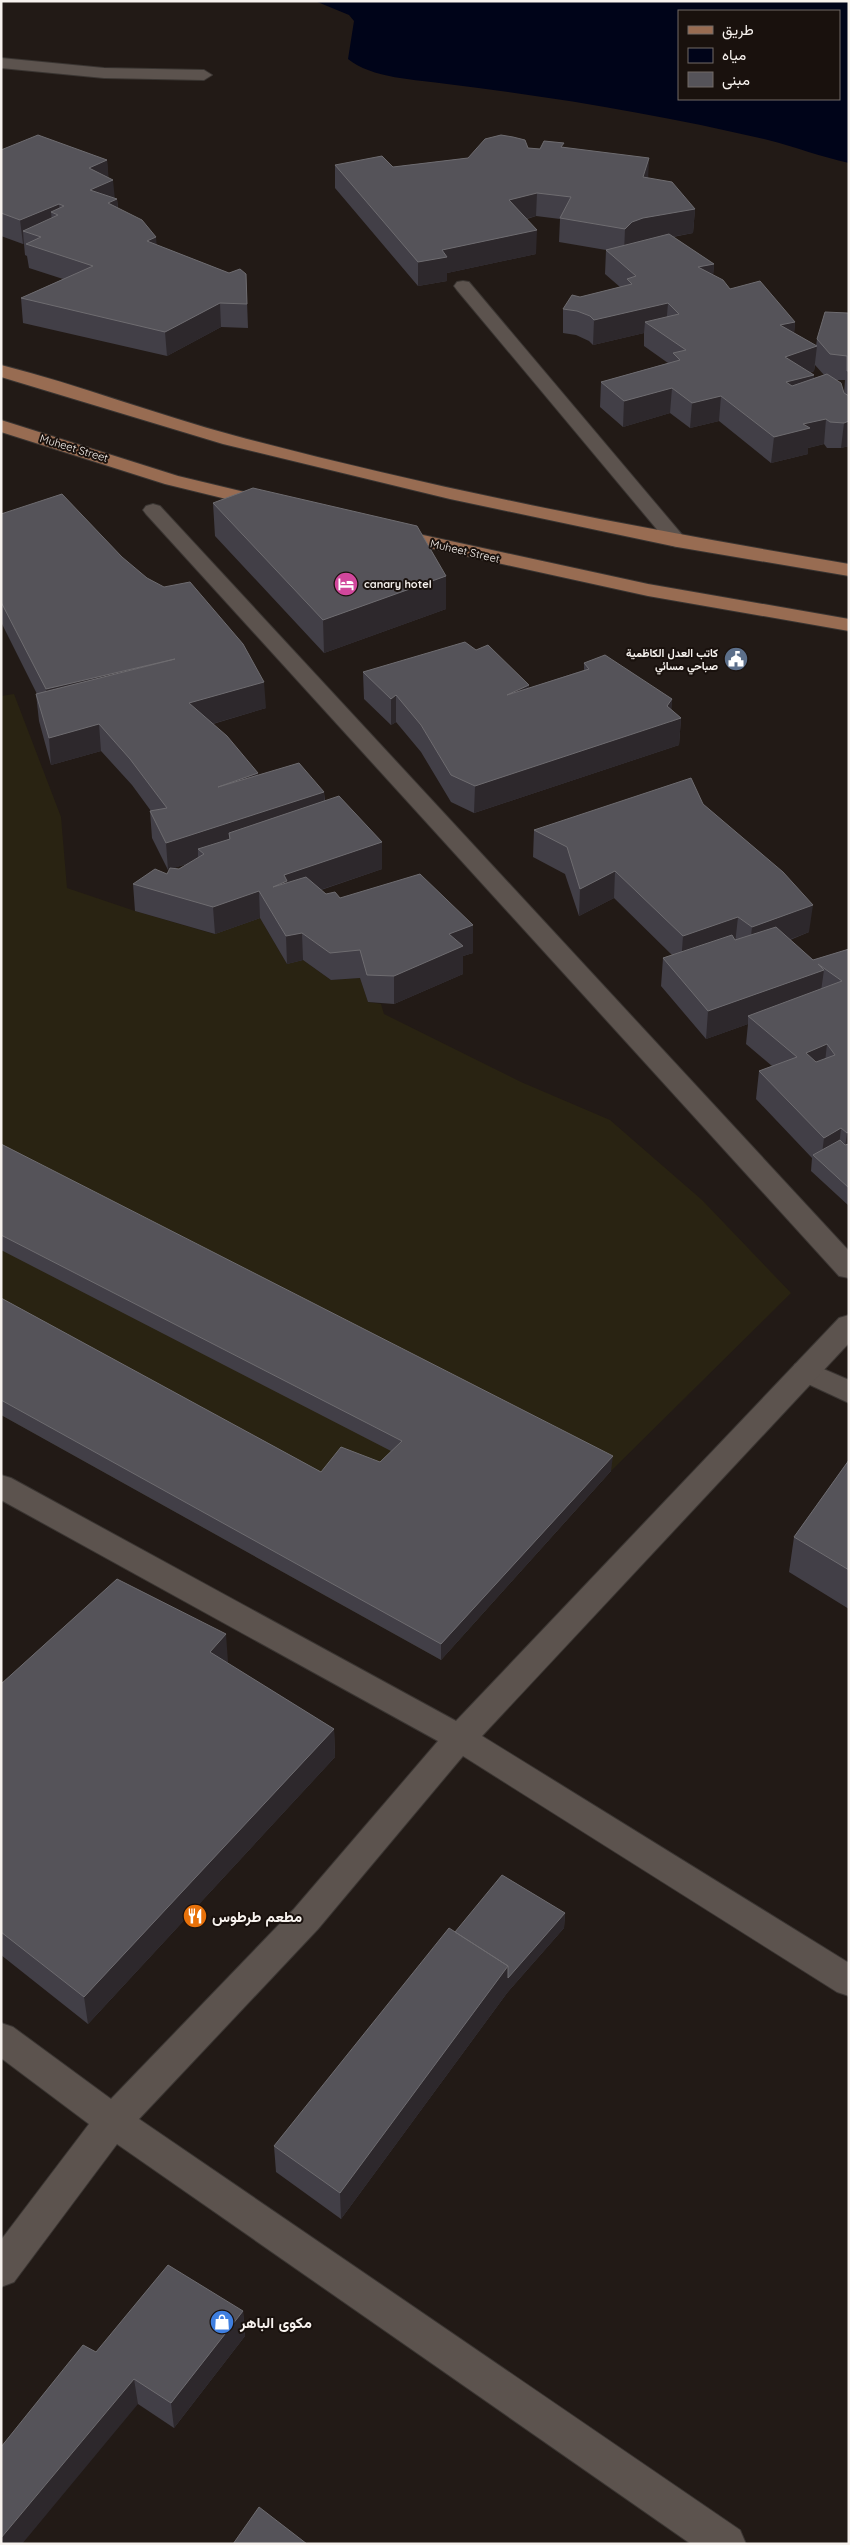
<svg xmlns="http://www.w3.org/2000/svg" width="850" height="2545" font-family="Quicksand,Vazirmatn,sans-serif">
<style>
.industrial{fill:#292312}
.water{fill:#000419;fill-rule:evenodd}
.lines{fill:none;stroke-linecap:round;stroke-linejoin:round}
.service-casing{stroke:#3a3532;stroke-width:2}
.minor-casing{stroke:#3a3532;stroke-width:2}
.primary-casing{stroke:#3a3532;stroke-width:2}
.service{fill:#5c534e;fill-rule:evenodd}
.minor{fill:#5c534e;fill-rule:evenodd}
.primary{fill:#986c52;fill-rule:evenodd}
.wall{fill:#423f47;fill-rule:evenodd}
.shaded-wall{fill:#2d282c}
.building{fill:#555359;stroke:#6e6c70;fill-rule:evenodd}
.labels{text-anchor:middle;dominant-baseline:central;stroke-width:4;stroke-linejoin:round;paint-order:stroke}
.far-street-label{font-size:11px;fill:#f7f2ee;stroke:#19110d}
.far-poi-label{font-size:11px;font-weight:bold;fill:#f7f2ee;stroke:#19110d;text-anchor:start}
.near-poi-label{font-size:15px;font-weight:bold;fill:#f7f2ee;stroke:#19110d;text-anchor:start}
</style>
<rect width="100%" height="100%" fill="#221a16"/>
<path class="industrial" d="M14,694L61,817L67,888L135,911L214,934L260,918L287,964L303,960L331,980L360,978L368,1002L381,1004L384,1014L521,1082L610,1120L702,1200L791,1293L611,1471L441,1660L1,1415V696Z"/>
<path class="water" d="M315,1H849V163C821,157 796,147 768,140C663,115 555,97 447,84C418,80 370,78 348,59L354,21L349,15ZM679,11H839V99H679Z"/>
<g class="lines">
<g class="service-casing">
<path id="service" d="M805,1361L849,1380V1403L795,1378L791,1371L795,1364Z"/>
</g>
<g class="minor-casing">
<path id="minor" d="M1,58L104,68L204,70L212,75L204,80L104,78L1,68Z
M463,281L469,282L684,537L687,541L684,545L677,547L670,545L457,290L454,286L457,282Z
M153,504L160,506L849,1251V1278L839,1276L146,514L143,510L146,506Z
M849,1315V1343L482,1736L849,1963V1996L837,1992L463,1756L318,1929L139,2119L740,2530L746,2544H691L117,2144L14,2282L1,2287V2240L89,2124L1,2058V2023L13,2027L111,2099L294,1909L438,1741L1,1500V1475L11,1478L456,1721L839,1318Z"/>
</g>
<g class="primary-casing">
<path id="primary" d="M1,365C80,385 157,415 236,436C438,490 643,529 849,564V576L677,547L450,499L223,444L1,377Z
M1,420L178,476L278,500L281,504L278,508L271,510L165,484L1,432Z
M391,528L648,584L849,619V631L648,596L384,538L381,534L384,530Z"/>
</g>
<use href="#service" class="service"/>
<use href="#minor" class="minor"/>
<use href="#primary" class="primary"/>
</g>
<path class="wall" d="M563,147L648,178L695,209L693,233L673,237L714,264L713,275L730,289L795,322L794,333L816,346L817,339L849,316V446L841,448H827L824,444L808,448V454L771,463L719,421L690,428L670,413L623,427L600,407L601,382L668,363L644,346V333L593,345L589,341L576,335L563,333V309L580,297L620,287L605,274L606,250L559,242L560,219L536,216L527,219L536,254L447,273V281L418,286L335,188V165L393,167L468,158L528,148L540,149ZM815,365L824,375L814,378L810,373L814,371ZM835,380H845L844,393Z
M1,150L107,160L108,178L114,198L117,199L118,208L157,245L229,273L246,274L248,328L221,327L167,356L23,323L21,298L63,279L29,268L27,256L25,255L24,244H23L1,236Z
M213,503L446,576V609L324,653L215,536Z
M1,514L266,708L213,724L258,773V775L324,792L325,801L382,842V869L321,890L326,894L340,898L473,925V953L463,956V974L394,1004L368,1002L360,978L331,980L303,960L287,964L260,918L215,934L135,911L133,884L167,874L170,869L168,870L152,838L150,811H151L132,785L101,751L51,765L39,721L36,694H37L1,622ZM187,864L179,869L173,868Z
M476,650L529,685V688L584,670V663L672,699L671,709L681,718L679,745L474,813L451,802L421,752L396,722L391,725L364,699L363,672Z
M703,804L809,932L790,940L813,960L849,949V1206L811,1171L812,1158L756,1099L759,1071L772,1066L746,1044L748,1024L706,1039L661,986L663,958L672,955L614,898L579,916L565,874L533,857L534,830Z
M1,1144L611,1471L441,1660L1,1415V1298L321,1472L380,1462L391,1451L1,1250Z
M849,1460V1609L789,1572L794,1537Z
M228,1662L227,1663L334,1729L335,1757L88,2024L1,1955V1684Z
M565,1913L564,1928L507,1993L341,2219L276,2172L274,2146L455,1932Z
M243,2311L245,2336L174,2428L138,2404L96,2352Z"/>
<path class="shaded-wall" d="M649,158L648,182L643,177Z
M107,160L109,182L113,180L115,200L117,199L119,223L92,214L89,168Z
M537,193L536,216L509,223V200Z
M59,204L61,227L58,215L51,212L53,231H23L24,244H23L20,220Z
M695,209L693,233L642,242L624,253L625,229L632,222L643,218Z
M537,230L536,254L447,273V281L418,286V262L442,250Z
M156,237L158,261L147,241Z
M714,264L712,288L698,267Z
M220,303L221,327L167,356L165,332Z
M668,303L666,327L645,322L644,333L593,345L594,320Z
M795,322L793,346L780,325Z
M817,346L814,371L783,382L785,357Z
M814,375L811,400L786,382Z
M672,388L670,413L623,427L624,401Z
M721,396L719,421L690,428L692,403Z
M826,419L824,444L808,448V454L771,463L774,437L803,424Z
M849,421V446L841,448L844,423Z
M446,576V609L324,653L323,620Z
M175,659L48,716L46,689Z
M264,682L266,708L191,730L189,703Z
M529,685L528,712L507,695Z
M396,695V722L391,725V699Z
M672,699L671,722L681,718L679,745L474,813L475,786L667,706Z
M99,724L101,751L51,765L49,738Z
M258,773L259,800L218,787Z
M324,792L325,820L230,839L229,833L230,850L198,849V860L168,870L166,843Z
M382,842V869L287,901L273,887L284,875Z
M615,871L614,898L579,916L580,889Z
M259,891L260,918L215,934L213,907Z
M813,905L809,932L749,955L752,927Z
M738,917L735,944L681,964L683,936Z
M473,925V953L463,956V974L394,1004V976L449,934Z
M302,933L303,960L287,964L286,936Z
M824,970L820,998L748,1016V1024L706,1039L708,1011Z
M827,1044L824,1071L806,1053Z
M841,1128L838,1156L821,1162L824,1138Z
M849,1132V1159L843,1161L847,1133Z
M613,1456L611,1471L441,1660V1644Z
M226,1634L228,1662L212,1680L210,1652Z
M334,1729L335,1757L88,2024L84,1997Z
M565,1913L564,1928L507,1993L341,2219L340,2193L508,1966Z
M243,2311L245,2336L174,2428L171,2403Z
M134,2379L138,2404L22,2544H1V2538Z"/>
<path class="building" d="M38,135L107,160L89,168L113,180L90,190L117,199L108,203L142,220L156,237L147,241L229,273L240,269L246,274L247,304L220,303L165,332L21,298L93,266L26,244L41,237L23,231L58,215L51,212L64,206L59,204L20,220L1,213V150Z
M501,135L513,137L525,140L528,148L540,149L544,141L564,143L561,147L649,158L643,177L672,182L695,209L643,218L632,222L625,229L560,218L571,197L537,193L509,200L537,230L442,250L447,257L418,262L335,165L382,156L393,167L468,158L485,139Z
M669,234L714,264L698,267L723,280L730,289L760,281L795,322L780,325L817,346L785,357L814,375L786,382L792,386L827,374L841,383L844,393L849,396V421L844,423L830,422L826,419L803,424L810,428L774,437L721,396L692,403L672,388L624,401L601,382L680,360L673,353L686,350L645,322L679,314L668,303L594,320L590,316L577,311L563,309L572,295L580,297L632,284L627,279L636,276L606,250Z
M825,312L848,313L849,316V371H847V356L830,354L817,339Z
M253,488L417,526L446,576L323,620L213,503Z
M62,494L122,557L147,578L164,587L190,582L243,644L264,682L189,703L227,736L258,773L218,787L299,763L324,792L166,843L150,811L167,808L130,759L99,724L49,738L36,694L175,659L46,689L1,602V514Z
M465,642L476,650L488,645L529,685L507,695L589,669L584,663L605,655L672,699L667,706L681,718L475,786L451,775L421,725L396,695L391,699L363,672Z
M691,778L703,804L783,872L813,905L752,927L738,917L683,936L615,871L580,889L567,847L534,830Z
M339,796L382,842L284,875L287,881L273,887L306,877L326,894L335,892L340,898L420,874L473,925L449,934L463,946L394,976L367,975L360,950L330,953L302,933L286,936L259,891L213,907L133,884L155,869L167,874L170,868L179,869L204,854L198,849L230,839L229,833Z
M776,927L813,960L849,949V1132L847,1133L841,1128L824,1138L759,1071L797,1057L748,1016L842,981L818,964L824,970L708,1011L663,958L732,935L735,940ZM827,1044L835,1055L816,1062L806,1053Z
M840,1140L845,1145L849,1144V1188L813,1155Z
M1,1144L613,1456L441,1644L1,1400V1298L321,1472L341,1447L380,1462L402,1441L1,1235Z
M849,1460V1570L794,1537Z
M117,1579L226,1634L210,1652L334,1729L84,1997L1,1932V1684Z
M502,1875L565,1913L508,1978V1966L455,1932Z
M449,1928L508,1966L340,2193L274,2146Z
M168,2265L243,2311L171,2403L134,2379L1,2538V2447L83,2345L96,2352Z
M259,2507L307,2544H233Z"/>
<defs>
<g id="hotel-disc" transform="scale(1.25)"><circle r="9.5" fill="#d1479c" stroke="#19110d"/><path d="M-6-4.5h1.5V1H6V5H4.5V3h-9V5H-6ZM-4 0a1.8 1.8 0 1 1 3.6 0ZM.5 0V-2.5h3Q6-2.5 6 0Z" fill="#fff"/></g>
<g id="civic-disc" transform="scale(1.25)"><circle r="9.5" fill="#5c6f8a" stroke="#19110d"/><path d="M-.6-6.5H3V-4.5H.6V-3L4-1V1h2V6H-6V1h2V-1L-.6-3ZM-1.2 2.5V6h2.4V2.5Z" fill="#fff"/></g>
<g id="restaurant-disc" transform="scale(1.25)"><circle r="9.5" fill="#e8710a" stroke="#19110d"/><path d="M-5-6h1v4h1v-4h1v4h1v-4h1v5L-1.5 .5V6h-2V.5L-5-1ZM5-6V6H3V1.5H1.5Q1.5-4 5-6Z" fill="#fff"/></g>
<g id="shop-disc" transform="scale(1.25)"><circle r="9.5" fill="#3f7fe0" stroke="#19110d"/><path d="M-5-2.5h2.3a2.7 3.5 0 0 1 5.4 0H5L5.5 6h-11ZM-1.5-2.5h3a1.5 2.3 0 0 0-3 0Z" fill="#fff"/></g>
</defs>
<g fill-rule="evenodd">
<use href="#hotel-disc" x="346" y="584"/>
<use href="#civic-disc" x="736" y="659"/>
<use href="#restaurant-disc" x="195" y="1916"/>
<use href="#shop-disc" x="222" y="2322"/>
</g>
<g class="labels">
<g class="far-street-label">
<text transform="translate(74 448) rotate(17)">Muheet Street</text>
<text transform="translate(465 551) rotate(13)">Muheet Street</text>
</g>
<g class="far-poi-label">
<text x="364" y="584">canary hotel</text>
<text x="718" y="653" text-anchor="end">كاتب العدل الكاظمية<tspan x="718" dy="13">صباحي مسائي</tspan></text>
</g>
<g class="near-poi-label">
<text x="212" y="1916">مطعم طرطوس</text>
<text x="240" y="2322">مكوى الباهر</text>
</g>
</g>
<rect width="850" height="2545" fill="none" stroke="#f7f2ee" stroke-width="5"/>
<rect x="678" y="10" width="162" height="90" fill="#19110d" stroke="#726b67"/>
<rect x="688" y="26" width="25" height="8" fill="#986c52" stroke="#726b67"/>
<text x="722" y="35" font-size="15" fill="#f7f2ee">طريق</text>
<rect x="688" y="48" width="25" height="15" fill="#000419" stroke="#726b67"/>
<text x="722" y="60" font-size="15" fill="#f7f2ee">مياه</text>
<rect x="688" y="72" width="25" height="15" fill="#555359" stroke="#726b67"/>
<text x="722" y="85" font-size="15" fill="#f7f2ee">مبنى</text>
</svg>
